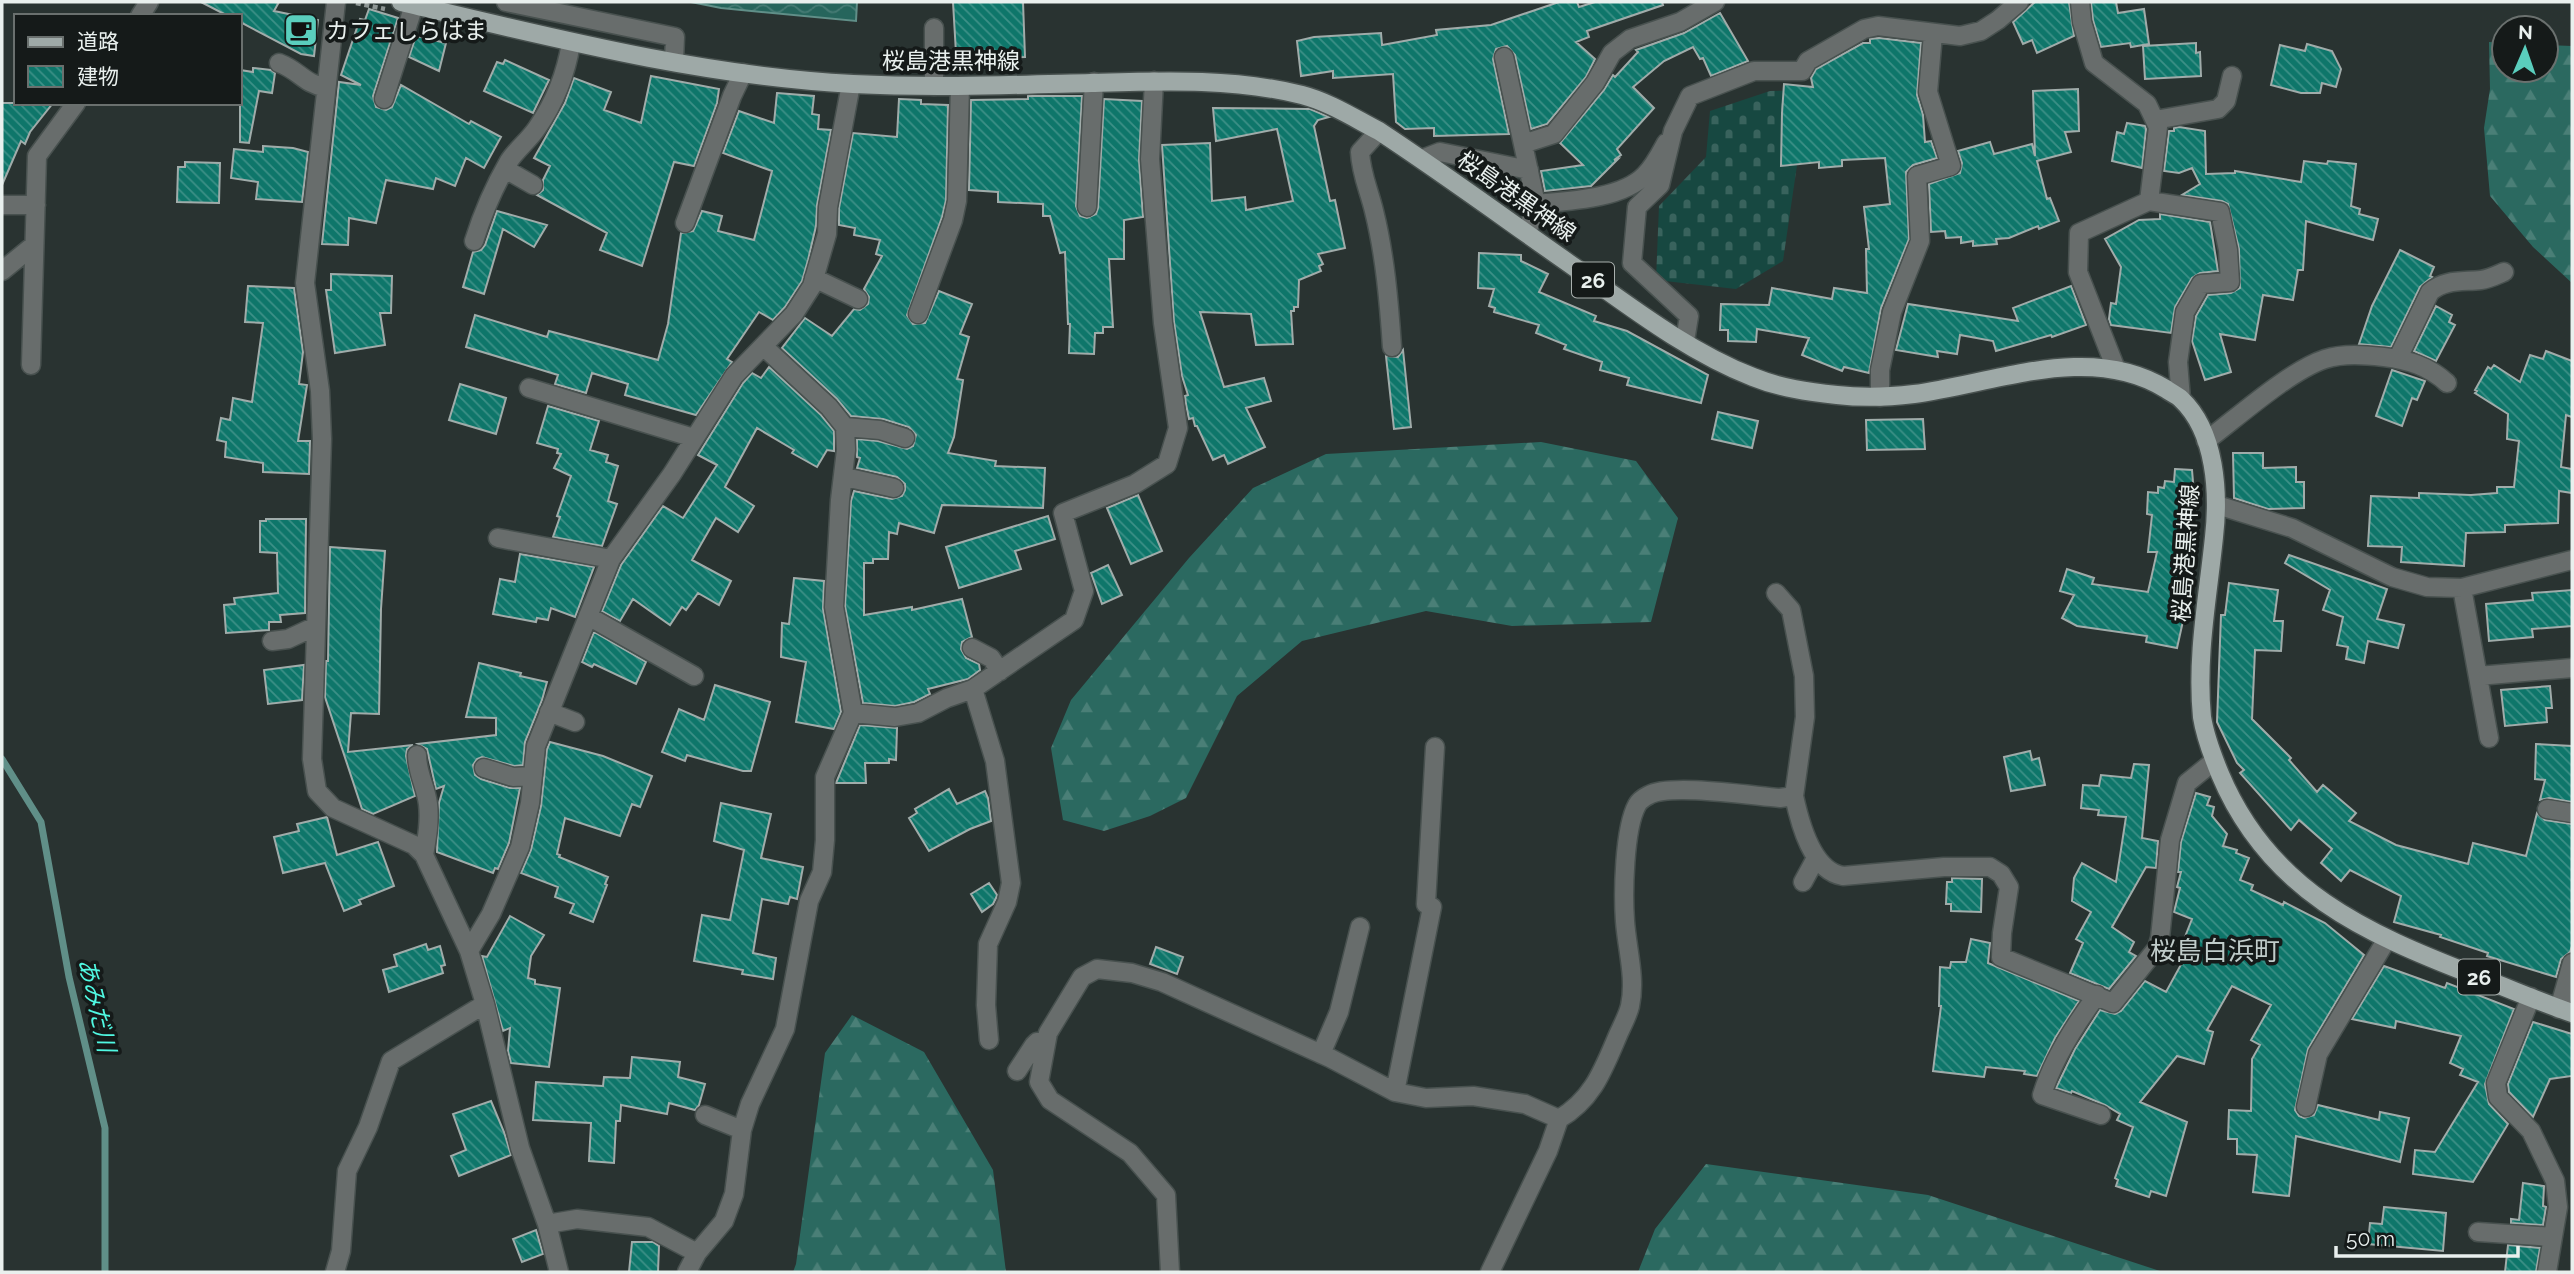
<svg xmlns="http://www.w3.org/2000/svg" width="2574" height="1274" font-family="Raleway,'Noto Sans JP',sans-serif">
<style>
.forest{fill:url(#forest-firs)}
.cemetery{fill:url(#cemetery-stones)}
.water{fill:url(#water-waves);stroke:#608f88;stroke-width:2}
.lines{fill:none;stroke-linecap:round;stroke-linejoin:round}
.stream{stroke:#608f88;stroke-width:7}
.building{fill:url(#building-back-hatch);stroke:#a0acaa;stroke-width:2}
.minor-casing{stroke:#48514f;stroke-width:21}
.major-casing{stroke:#48514f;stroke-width:21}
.path{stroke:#8e9795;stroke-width:4.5;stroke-dasharray:5 3.5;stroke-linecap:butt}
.minor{stroke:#686d6c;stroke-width:18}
.major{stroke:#9ea9a7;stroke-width:18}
.labels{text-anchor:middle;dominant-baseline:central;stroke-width:7;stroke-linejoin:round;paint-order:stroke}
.shield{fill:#151a19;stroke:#a9b0ae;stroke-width:2}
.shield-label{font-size:21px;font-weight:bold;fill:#e9f0ee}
.poi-label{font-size:23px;fill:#e9f0ee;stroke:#151a19;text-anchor:start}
.street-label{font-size:23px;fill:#e9f0ee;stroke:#151a19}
.water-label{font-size:24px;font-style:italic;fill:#50f8e2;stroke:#151a19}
.quarter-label{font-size:26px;fill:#c0ccca;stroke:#151a19}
</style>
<defs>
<pattern id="forest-firs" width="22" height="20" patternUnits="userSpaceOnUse" patternTransform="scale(1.75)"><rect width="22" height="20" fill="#2b6960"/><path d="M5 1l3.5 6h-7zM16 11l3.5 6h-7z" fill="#4a7f77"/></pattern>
<pattern id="cemetery-stones" width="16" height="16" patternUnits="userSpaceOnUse" patternTransform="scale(1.75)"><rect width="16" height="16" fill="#174841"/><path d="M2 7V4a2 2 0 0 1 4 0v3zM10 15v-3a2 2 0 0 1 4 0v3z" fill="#39635d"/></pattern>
<pattern id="water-waves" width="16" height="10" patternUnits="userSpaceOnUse" patternTransform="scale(1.75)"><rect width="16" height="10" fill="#26655c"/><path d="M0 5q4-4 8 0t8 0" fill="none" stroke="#467b74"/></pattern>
<pattern id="building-back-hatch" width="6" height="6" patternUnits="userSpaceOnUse" patternTransform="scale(1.75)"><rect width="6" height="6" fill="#0e766a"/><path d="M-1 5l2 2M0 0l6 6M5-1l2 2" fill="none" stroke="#3d9087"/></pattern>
</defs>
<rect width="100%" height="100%" fill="#293331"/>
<path class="forest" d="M2489,42L2504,43V70H2546V45L2572,46V283L2533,247L2490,196L2484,128L2490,89Z
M1541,442L1636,461L1678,518L1651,622L1512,626L1426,611L1302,641L1237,696L1186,798L1150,816L1104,831L1063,820L1051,748L1071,700L1189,558L1253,488L1326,454Z
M852,1015L924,1052L993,1170L1006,1272H793L796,1264L825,1053Z
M1706,1164L1928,1195L2163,1272H1638L1655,1229Z"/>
<path class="cemetery" d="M1808,90L1783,261L1736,289L1656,280L1659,206L1706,157L1710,111L1770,91Z"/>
<path class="water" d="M691,2H857L856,21L721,8Z"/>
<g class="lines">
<path class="stream" d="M2,759L41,822L69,977L105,1128V1272"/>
</g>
<path class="building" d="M201,2H279L274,11L318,20L314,56L301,54L240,22V16H228Z
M953,2H1023L1025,57L981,58V52L956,53Z
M1559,2H1577L1579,7L1595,2H1662L1663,5L1587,31L1589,37L1576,42L1595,59L1586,77L1547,124L1531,129L1515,55L1507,46L1496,49L1493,59L1509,134L1434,136V128L1405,129L1396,122L1393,74L1333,78V71L1301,76L1297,41L1314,37L1381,33L1382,45L1437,35L1436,30L1491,25Z
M2035,2H2069L2074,36L2037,53L2032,40L2023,44L2013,22Z
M2091,2H2116L2118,13L2144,9L2149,44L2131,47L2130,43L2101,47L2093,20Z
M369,9L398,18L373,96L376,107L386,110L392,107L401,85L469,124L471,121L501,137L484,168L466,158L455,186L436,178L433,189L386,180L376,223L349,218L348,245L322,244L339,82L361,85L341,75L360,19L365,20Z
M1720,13L1748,61L1711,76L1703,58L1700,59L1693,47L1664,61L1633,87L1654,108L1617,149L1621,155L1614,160L1618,159L1591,186L1545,191L1541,171L1583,165L1560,143L1604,90L1613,75L1615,77L1638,52L1636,50L1684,33Z
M416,36L446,43L439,71L409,57Z
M1879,38L1921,43L1917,95L1923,115L1925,142L1931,141L1937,158L1913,165L1906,172L1909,239L1881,308L1869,373L1844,367L1842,371L1802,355L1809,338L1757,329L1756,342L1728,341V330H1720L1721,304L1769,305L1772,288L1832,299L1834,288L1867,293L1866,249H1869L1864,207L1890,204L1885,158L1842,160V166L1819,168V162L1781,166L1782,113L1784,84L1813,87L1811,78L1816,69L1863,43H1870V39Z
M2196,43V53L2200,52L2201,76L2145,79L2143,46Z
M2307,44L2332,51L2341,69L2336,87L2322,83L2320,93H2301L2271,85L2280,45L2305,51Z
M505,60L549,80L533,113L484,91L497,62L503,64Z
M253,68L271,70L275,73L272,93L259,91L249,143L240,142V70L253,72Z
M651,76L719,89L717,103L694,166L674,162L642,266L600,250L607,233L537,195L543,190V180L550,166L534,158L565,103L574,78L611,92L604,110L641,123Z
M2078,89L2079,131L2065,132L2071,152L2037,161L2047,199L2050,198L2059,221L2039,229L2038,226L2009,238L1996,239L1997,244L1973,246V241L1961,243V237L1946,238L1945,231L1931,232L1929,184L1960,173L1962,163L1958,151L1990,142L1994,154L2032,144L2035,156L2033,91Z
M777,93L814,96L812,114L819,115L818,129L831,130L817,205L816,226L808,260L802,281L785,307L773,320L759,312L727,359L732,362L696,415L625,395L628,384L592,373L586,393L555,384L558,375L466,347L475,315L547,337L549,331L658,360L668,324L681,233L693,231L702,211L722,216L718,231L754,240L772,171L723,153L739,111L774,123Z
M1028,96H1082L1076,206L1080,216L1087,218L1096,214L1098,208L1104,99L1142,101L1139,160L1143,217L1124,220V259H1109L1113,327H1103V333H1095L1094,354L1069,353L1070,324H1068L1065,252L1060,253L1050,216H1043V204L998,202V192L969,190L971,100L1028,99Z
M899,99L921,100V104L948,105L946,200L942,217L907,315L913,324L925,323L939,291L972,304L960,334L969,337L957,379L963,380L954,437L948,453L996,461L995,466L1045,468L1043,508L942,505L934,533L899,523L897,534L889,532L888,559H873V563H864V615L912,607V610L962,599L972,637L962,642L961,649L966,658L979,664L980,670L968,679L928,689L930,694L914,702L895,706L863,703L845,606L851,501L854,491L892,499L902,496L905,490V484L897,477L857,468L860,458L857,457V439L878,441L907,449L913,446L916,435L909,427L883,419L851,416L837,399L782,348L805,318L832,336L854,309L860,310L868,304L869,297L864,289L882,256L876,254L880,240L854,235L855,228L839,225V208L853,133L897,137Z
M2,103H53L30,132L25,144L21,141L2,185Z
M1213,108L1310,109L1329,117L1318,120L1314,126L1330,201L1335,200L1345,248L1318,254L1323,264L1319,266L1321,271L1299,280L1298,307H1294V311H1291L1293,344L1256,345L1251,314L1200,312L1224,387L1264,378L1271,401L1246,408L1265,447L1228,464L1224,455L1213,460L1197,426H1195L1193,418L1189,419L1186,404L1185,396L1188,395L1182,376L1174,322L1162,145L1210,143L1212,201L1245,197L1246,210L1293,201L1277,129L1216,141Z
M2127,123L2145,126L2146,129L2142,168L2112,161L2117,132L2124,134Z
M2179,127L2205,131L2206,174L2235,173V171L2301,182L2304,161L2327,164L2328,161L2356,164L2351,206L2360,209L2359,214L2378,219L2373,240L2306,221L2303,270H2298L2293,300L2263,295L2255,340L2220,334L2231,372L2205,380L2192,341L2196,316L2208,295L2231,293L2240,288L2239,249L2228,204L2222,201L2182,195L2200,184L2192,168L2179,173L2164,171L2169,131H2174V128Z
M263,146L293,148L308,152L302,202L256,199L258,182L231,178L234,149L263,152Z
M185,162L220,163L219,203L177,202L178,167H185Z
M497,211L547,225L534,247L503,229L484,294L463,287L473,252L481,250L485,245Z
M2160,214L2210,222L2218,271L2200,273L2192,278L2175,307L2171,333L2111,325L2109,319L2111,303L2116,304L2121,267L2105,239L2139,220L2160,219Z
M2400,250L2434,267L2430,276L2432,277L2420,287L2391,347L2359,344L2372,306Z
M1479,253L1521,255V261L1548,274L1539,292L1596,316L1594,321L1627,331L1708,375L1701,403L1627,385L1629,378L1600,370L1602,362L1564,349L1566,345L1536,333L1539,325L1494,312L1495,308L1489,306L1494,289L1478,288Z
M331,274L392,276L391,313H380L385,345L335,353L326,290H331Z
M248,286L294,288L303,352L299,384L307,385L298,441H310L309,474L263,472V463L225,457L226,442L217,440L221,418L230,420L233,398L252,402L263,323L245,322Z
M2071,286L2086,325L2052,337L2051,335L1996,351L1993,341L1960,335L1957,354L1937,351L1938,357L1896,350L1908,304L2018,321L2013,308Z
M2436,306L2452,315L2449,322L2455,325L2436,361L2414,351Z
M1403,350L1411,427L1394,429L1386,356L1398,357Z
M2546,351L2572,361V417L2566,415L2561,467L2572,469V493L2559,491L2558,523L2505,525V532L2466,533L2464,566L2401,562L2402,547L2368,546L2371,496L2419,498V493L2471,495L2497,493V487H2514L2519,441L2507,439L2508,414L2475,393L2477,391L2475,390L2488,367L2491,369L2494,365L2520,382L2530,355L2543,359Z
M769,367L821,415L834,431V451L827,450L817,467L792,453L794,450L757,428L725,487L754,506L738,532L716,518L692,560L731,581L719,605L698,593L686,610L682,607L670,625L633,599L620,621L602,611L621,565L663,506L683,518L717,465L698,455L743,383L752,373L761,378Z
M2392,370L2425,381L2417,400L2412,398L2402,426L2376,416Z
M460,384L506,398L496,434L449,420Z
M548,406L599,421L590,450L608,455L606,462L618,466L608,501L617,504L602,546L553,537L560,517L557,516L571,476L554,468L561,454L557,453L558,449L537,443Z
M1718,412L1758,421L1752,448L1712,439Z
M1923,419L1925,449L1867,450L1866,420Z
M2233,453H2263V468L2296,467V482H2304V508L2268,509L2234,498Z
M2175,469L2192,470L2196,518H2193L2188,575L2182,602L2187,603L2177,648L2146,642L2147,636L2077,626L2062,618L2074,595L2060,591L2067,569L2094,578L2092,584L2148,592L2157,552H2148L2152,515L2147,514L2148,492L2158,493V487L2164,488L2165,481L2174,482Z
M1138,495L1162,551L1131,564L1107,508Z
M1048,516L1055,539L1015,551L1021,569L959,588L946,547Z
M266,519H306L305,613L280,615L281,622H269V630L226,633L224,605L235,604L234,598L278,593L277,553L260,552V521H266Z
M330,547L385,551L381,609L379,714L351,713L348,752L413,745L407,749L406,756L415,796L373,814L362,809L325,697L326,661H328Z
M520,554L594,567L575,617L551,608L548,620L537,618L536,622L493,614L500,579L515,582Z
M2289,555L2387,589L2377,619L2404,625L2398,648L2368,641L2364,663L2346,659L2348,647L2337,645L2343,617L2323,610L2330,590L2285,563Z
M1108,565L1122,595L1102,604L1091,573Z
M794,578L824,581L823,609L841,712L834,729L796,722L806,662L781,657L782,623L789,624Z
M2229,583L2278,590L2274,621H2283L2281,651L2255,650L2252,719L2291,758L2289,760L2317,792L2323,785L2356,813L2349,821L2396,845L2468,864L2473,843L2526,856L2537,813L2545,820L2572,824V946L2570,952L2561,959L2556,977L2487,956L2488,953L2440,937L2441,935L2394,922L2401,896L2350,870L2341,881L2321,863L2332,849L2299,820L2291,830L2240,773L2244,770L2237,763L2217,722L2221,615H2225Z
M2572,590V626L2532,629L2533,637L2489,641L2486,604L2533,600L2532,593Z
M594,632L646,662L636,684L594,664L592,667L582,662Z
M479,663L521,673L520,676L547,682L542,700L525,742L523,765L514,766L482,757L477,759L473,765L475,775L481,779L510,788H520L509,843L498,869L495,868L493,873L437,852L439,803L444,786L436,789L427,749L418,744L496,735V718L466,717Z
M304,665L302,700L268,704L264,670Z
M715,685L770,702L751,771H743L687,755L685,761L662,752L679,709L704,720Z
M2550,686L2552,708H2546L2547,722L2505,726L2501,690Z
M860,725L897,728L896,760L889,759V763H865L866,783H836Z
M550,742L603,756L652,776L640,807L632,804L620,836L565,818L557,854L560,855L559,857L608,877L605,884L607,885L593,922L570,913L574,904L555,897L558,887L521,873L531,850L541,806L547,749Z
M2536,744L2572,746V802L2549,798L2540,800L2545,780L2535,779Z
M2030,751L2032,760L2039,758L2045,785L2011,791L2004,757Z
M2134,764L2149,765L2142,838L2158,841L2156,868L2146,867L2112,927L2134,942L2129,952L2136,956L2109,989L2070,973L2083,943L2076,939L2091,912L2072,901L2074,878L2082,863L2116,882L2126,817L2098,815L2099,810L2081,808L2083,785L2099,786L2101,775L2131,778Z
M949,789L957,804L985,791L988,798L991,821L970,829L929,851L909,818L917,813L915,809Z
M2196,793L2210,797L2207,805L2214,807L2212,816L2227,834L2223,846L2237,850L2236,853L2249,858L2240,880L2253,885L2251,890L2283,905L2284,902L2325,923L2364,955L2308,1049L2295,1110L2299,1116L2304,1118L2314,1115L2318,1105L2379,1120L2380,1112L2409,1118L2400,1162L2296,1136L2289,1196L2253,1192L2257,1155L2237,1154V1139H2228L2229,1110L2251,1111L2252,1059L2260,1045L2251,1040L2271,1005L2232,986L2207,1030L2213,1032L2204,1064L2177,1056L2140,1102L2187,1122L2166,1196L2151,1191L2149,1197L2116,1186L2118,1180L2115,1178L2133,1127L2117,1120L2120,1114L2105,1105L2072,1091L2071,1093L2056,1088L2075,1049L2100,1010L2115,1014L2121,1011L2145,981L2166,992L2189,950L2181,947L2192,919L2174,912L2180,888L2177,887L2181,872H2178L2181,842Z
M721,803L771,814L761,858L803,867L797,899L790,897L788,904L762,899L753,953L776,958L773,979L742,974L743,970L694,961L702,915L730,920L744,850L714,841Z
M327,817L337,855L378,842L394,886L359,900L361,904L344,911L325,863L283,873L274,837L299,831L297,824Z
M1952,878L1982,879L1981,912L1951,911V904H1946L1947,882H1952Z
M989,883L997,895L996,898L993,904L982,912L971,894Z
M510,916L544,935L531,956L528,978L535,980V984L560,988L549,1067L511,1063L508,1051L510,1028L503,1031L482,956L487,957Z
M1971,939L1990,943L1988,963L2079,1001L2055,1038L2037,1076L2024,1074L2025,1071L1986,1067L1984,1077L1933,1071L1941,1006H1939L1940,967L1950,968L1951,962H1966Z
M426,944L428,950L440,946L445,965L441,966L443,973L389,992L383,970L397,966L394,955Z
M1156,947L1183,957L1177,974L1150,964Z
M2384,966L2445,988L2447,983L2514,1009L2485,1084L2489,1104L2508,1124L2473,1182L2413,1174L2415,1150L2435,1152L2478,1082L2460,1075L2463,1069L2450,1063L2461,1036L2396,1021L2395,1028L2352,1019Z
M2533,1022L2572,1034V1076L2550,1079L2533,1117L2509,1092L2508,1084Z
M632,1057L680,1062L678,1077L705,1084L699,1105L695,1110L669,1103L667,1114L621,1105L620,1121H616L614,1163L589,1161L591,1123L533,1120L536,1082L603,1086L604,1077L630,1078Z
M491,1101L504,1132L511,1155L459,1176L451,1156L466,1150L453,1114Z
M2523,1183L2544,1186L2543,1206L2546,1207L2543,1225L2511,1223V1219L2519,1220Z
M2384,1207L2446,1213L2443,1251L2368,1244L2370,1223L2382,1224Z
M536,1230L543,1254L522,1262L513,1239Z
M632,1242H653L659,1246L658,1272H629Z
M2508,1245L2540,1248L2536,1272H2505Z"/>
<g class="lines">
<g class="minor-casing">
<path id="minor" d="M336,2L305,283L320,391L322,439L312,759L317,791L333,808L414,845L424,855L469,951L485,1004L520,1148L547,1224L559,1272
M506,2L675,37L674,61
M2080,2L2082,22L2094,63L2147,104L2158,127L2149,201L2079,233L2078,272L2116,369
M140,16L149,2
M1504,57L1536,204
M279,63C300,71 303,83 326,88
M934,86V28
M384,99L414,5
M2155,120L2218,109L2226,101L2232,76
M1379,131L1360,152C1361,174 1369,190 1374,211C1385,255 1389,302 1392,347
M1523,144L1554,134L1595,83L1612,53L1630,39L1680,22L1715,2
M1422,159L1440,152L1529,170
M505,169L533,185
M2149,201L2220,212L2228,250L2230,282L2201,284L2185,312L2178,362L2181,399
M2,205H36
M1087,207L1094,82
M685,223L732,96L743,73
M1527,233L1536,204C1568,201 1622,199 1645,175C1654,166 1660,154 1666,143
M474,241C483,212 494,187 509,161C517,149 529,140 537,128C555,102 566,74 571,43
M2,271L34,245
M814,278L858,299
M918,314L953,220L957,201L960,86
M1685,341L1689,316L1632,263L1637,207L1660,185L1673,131L1690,96L1754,71H1802L1808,61L1864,29L1878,26L1960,36L1981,31L1998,20L2019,2
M2398,358L2430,292C2445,279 2462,282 2481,280C2489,279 2497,275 2504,272
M31,365L37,156L76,103
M529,388L694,438
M1880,397V370L1892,312L1920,241L1917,176L1951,166L1928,92L1933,34
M845,427L880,430L905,438
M2206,441C2238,417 2289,371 2325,359C2344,353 2365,355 2384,357C2408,360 2429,366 2447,383
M845,477L894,488
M2217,505L2292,528L2392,577L2427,587L2462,588L2572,560
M498,538L611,559
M2462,588L2489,738
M1776,593L1791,610L1804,676L1805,717L1794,796
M588,616L694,676
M272,641L288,639L316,626
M972,648L991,658L1000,671
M2478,676L2572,668
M973,689L995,761L1011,883L1007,902L988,944L986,1005L989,1040
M549,712L575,722
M853,713L895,717L918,713L947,698L973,689L1074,620L1084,591L1063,513L1135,484L1167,464L1178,428L1163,323L1150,159L1154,81
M417,755C417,773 426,787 428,804C430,821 427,838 424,855
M484,768L513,777L533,776
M2547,809L2572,813
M1803,882L1816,858
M469,951L491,914L520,847L530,803L536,746L611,559L672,474L734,376L794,314L812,286L827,234L828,207L851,84
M2097,995C2074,1026 2053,1059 2042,1095L2101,1115
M2531,997L2496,1083L2498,1097L2531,1131L2555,1181L2558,1207L2547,1272
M2559,1009L2572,963
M1321,1054L1339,1012L1360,927
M1017,1071L1034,1045L1037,1042L1046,1041
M1395,1092L1432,907L1426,904L1435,747
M2306,1107L2318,1054L2387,939
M705,1115L742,1130
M547,1224L577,1219L648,1227L697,1253L724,1221L734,1194L742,1130L750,1104L785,1029L809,901L822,872L825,840V777L853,713L834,607L840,500L846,450L845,427L829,407L763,346
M2478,1232L2553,1237
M335,1272L341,1251L347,1171L368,1127L391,1061L485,1004
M687,1272L697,1253
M1170,1272L1166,1195L1130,1153L1050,1100L1039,1082L1048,1033L1082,977L1097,969L1132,973L1162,982L1330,1058L1395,1092L1426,1098L1473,1096L1525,1104L1559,1119
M1490,1272L1548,1151L1559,1119C1593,1099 1603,1070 1618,1035C1622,1026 1628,1015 1630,1006C1636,978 1627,949 1625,921C1623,894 1624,829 1637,805C1639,801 1645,797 1649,795C1670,783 1753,796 1780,798L1794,796C1800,824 1812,871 1843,876L1944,867H1990L2001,874L2009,887L2002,933L2001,957L2113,1003L2157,948L2160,938L2170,840L2187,783L2214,761"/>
</g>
<g class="major-casing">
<path id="major" d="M401,2C550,37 700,76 853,84C933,88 1012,85 1091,83C1161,81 1234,78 1302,95C1329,102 1354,118 1379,131C1446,175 1511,223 1577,269C1632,308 1689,352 1753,377C1780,388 1809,392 1837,395C1863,398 1889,397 1914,394C1996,383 2090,342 2166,389C2171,393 2177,395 2181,399C2216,432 2219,493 2214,537C2208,596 2196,657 2202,717C2205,736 2213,757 2220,774C2269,891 2365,933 2476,976C2508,988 2540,1002 2572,1013"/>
</g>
<path class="path" d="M356,3L385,9"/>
<use href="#minor" class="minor"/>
<use href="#major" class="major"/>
</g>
<defs>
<g id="cafe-square" transform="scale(1.75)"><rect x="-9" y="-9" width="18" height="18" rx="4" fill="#5acebd" stroke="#151a19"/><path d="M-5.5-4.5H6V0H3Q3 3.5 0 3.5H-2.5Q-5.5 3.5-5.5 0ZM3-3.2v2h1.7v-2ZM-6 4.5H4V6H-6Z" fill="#111"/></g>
</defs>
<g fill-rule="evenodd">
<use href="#cafe-square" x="301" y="30"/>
</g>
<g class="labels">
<g class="shield">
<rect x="1572" y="262.5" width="42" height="35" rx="5"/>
<rect x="2458" y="959.5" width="42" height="35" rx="5"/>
</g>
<g class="shield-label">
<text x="1593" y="280">26</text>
<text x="2479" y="977">26</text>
</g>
<g class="poi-label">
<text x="326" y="30">カフェしらはま</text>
</g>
<g class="street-label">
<text x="951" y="60">桜島港黒神線</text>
<text transform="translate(1517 196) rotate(35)">桜島港黒神線</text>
<text transform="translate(2185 553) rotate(-86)">桜島港黒神線</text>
</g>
<g class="water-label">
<text transform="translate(97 1005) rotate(77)">あみだ川</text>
</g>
<g class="quarter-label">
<text x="2215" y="951">桜島白浜町</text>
</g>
</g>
<rect width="2574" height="1274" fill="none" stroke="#e9f0ee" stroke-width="7"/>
<rect x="14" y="14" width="228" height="91" fill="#151a19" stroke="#6a706e" stroke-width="2"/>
<rect x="28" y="37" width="35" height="10" fill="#9ea9a7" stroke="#6a706e" stroke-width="2"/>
<text x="77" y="49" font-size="21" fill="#e9f0ee">道路</text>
<rect x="28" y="66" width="35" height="21" fill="url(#building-back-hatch)" stroke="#6a706e" stroke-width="2"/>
<text x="77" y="84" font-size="21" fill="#e9f0ee">建物</text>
<g transform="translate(2525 49) rotate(2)"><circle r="33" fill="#151a19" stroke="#6a706e" stroke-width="2"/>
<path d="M0-5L12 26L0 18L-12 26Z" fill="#5acebd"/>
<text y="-10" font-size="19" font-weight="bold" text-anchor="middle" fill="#e9f0ee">N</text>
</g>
<path d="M2336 1246v10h182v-10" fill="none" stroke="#e9f0ee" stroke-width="3.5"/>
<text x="2346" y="1246" font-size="21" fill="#e9f0ee" stroke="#151a19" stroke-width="5" paint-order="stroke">50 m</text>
</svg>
